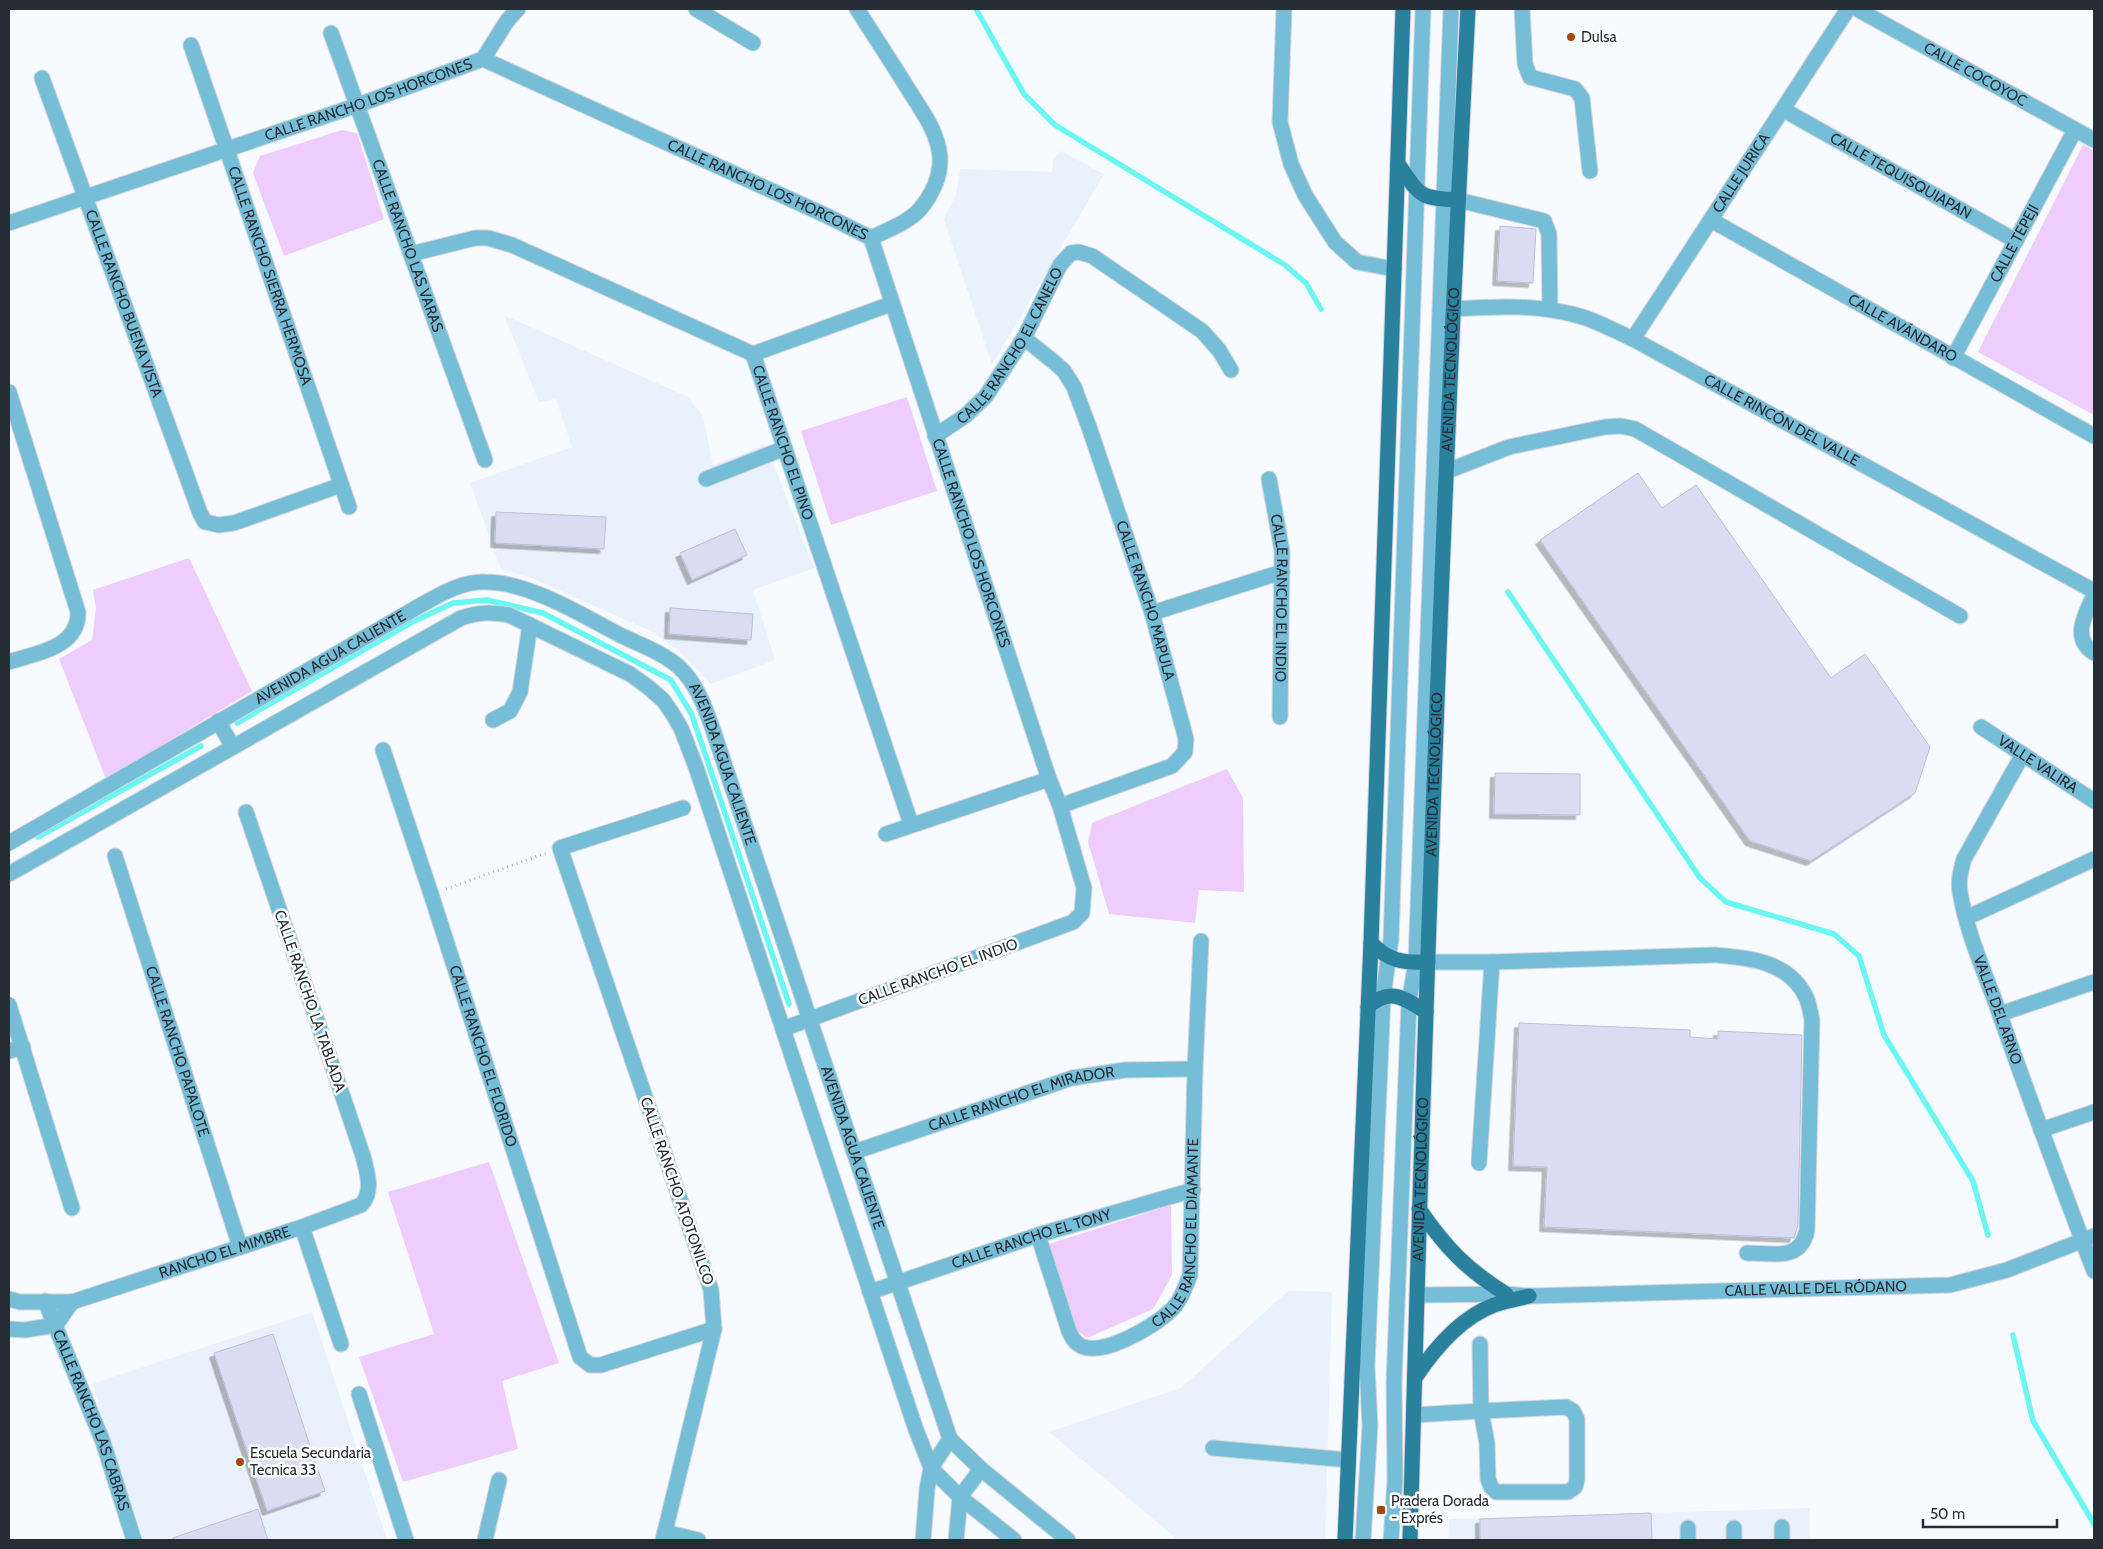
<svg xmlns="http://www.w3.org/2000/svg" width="2103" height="1549" font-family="Cabin,sans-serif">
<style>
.built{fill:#e9f1fc}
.green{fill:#eeccfe}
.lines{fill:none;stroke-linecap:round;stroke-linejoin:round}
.stream{stroke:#6bf6f4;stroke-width:5.5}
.building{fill:#dbdbf4;stroke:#bdbed6;filter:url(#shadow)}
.minor-casing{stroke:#d2d5da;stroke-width:17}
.major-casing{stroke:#d2d5da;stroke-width:17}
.path{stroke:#b1b5bb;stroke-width:3;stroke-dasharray:1 4;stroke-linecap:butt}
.minor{stroke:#76bdd8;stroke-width:15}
.major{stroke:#29819e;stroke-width:15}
.poi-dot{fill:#a9470b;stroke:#fff;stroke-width:2}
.labels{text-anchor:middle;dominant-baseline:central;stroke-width:5;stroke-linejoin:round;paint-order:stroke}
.poi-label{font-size:15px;fill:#272d35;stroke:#fff;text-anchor:start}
.street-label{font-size:15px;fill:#272d35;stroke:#fff}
</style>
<defs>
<filter id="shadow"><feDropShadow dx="-4.5" dy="4.5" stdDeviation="0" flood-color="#0004"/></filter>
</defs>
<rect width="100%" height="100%" fill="#f7fafe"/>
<path class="built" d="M1061,151L1104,174L992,365L944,219L956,195L960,169L1052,172L1053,160Z
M504,315L688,397L703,416L713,465L766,445L814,568L753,590L775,660L711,684L680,652L653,632L534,579L501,569L470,483L572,447L556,399L539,402Z
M1288,1291L1332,1292L1325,1540H1179L1049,1432L1181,1388Z
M312,1312L387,1540H144L92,1384Z
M1810,1508V1540H1448L1449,1519Z"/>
<path class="green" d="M342,130L357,133L384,219L284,256L253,173L260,156Z
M2083,145L2094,151V415L1978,352Z
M907,397L937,491L831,525L801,431Z
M189,558L252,691L106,779L59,659L92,640L96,608L93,590Z
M1227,769L1243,798L1244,892L1199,890L1195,923L1109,914L1088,842L1092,823Z
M489,1162L559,1363L502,1381L518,1449L403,1482L359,1357L434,1334L388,1192Z
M1171,1205L1172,1275L1153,1309L1087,1338L1073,1328L1043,1246Z"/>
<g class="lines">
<path class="stream" d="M976,9L1024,94L1055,125L1285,265L1306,283L1321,309
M1508,592L1700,878L1726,902L1834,934L1859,956L1884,1035L1973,1181L1988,1235
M237,723L412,622L453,603L487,600L543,613L671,680L692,715L789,1004
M38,837L201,746
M2013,1335L2033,1421L2094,1524"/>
</g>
<path class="building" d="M1500,226L1536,229L1533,283L1497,281Z
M1638,473L1662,508L1696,485L1831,678L1865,654L1930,747L1915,793L1811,861L1750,841L1540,540Z
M496,512L606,517L604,549L495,543Z
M735,529L747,555L692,580L680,553Z
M670,608L753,614L751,640L669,634Z
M1495,773L1580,774V815L1494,814Z
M1519,1023L1690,1030V1037L1718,1039V1031L1802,1035L1798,1225L1794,1238L1544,1227L1547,1167L1513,1166Z
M273,1334L325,1491L267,1511L214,1353Z
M258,1509L268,1540H173V1538Z
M1651,1513L1652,1540H1480V1519Z"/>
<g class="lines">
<g class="minor-casing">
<g id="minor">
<path d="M696,9L753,43"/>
<path d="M857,9C872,32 887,56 902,79C916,103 938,129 940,157C941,176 932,195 920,209C908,223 887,230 871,238"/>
<path d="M1284,9L1280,122L1291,164L1305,195L1335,242L1357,262L1394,269"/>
<path d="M1522,9L1525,64L1530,77L1575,89L1582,98L1590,171"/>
<path id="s1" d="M1857,9L2094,140"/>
<path id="s2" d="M331,33L485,460"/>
<path id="s3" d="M191,45L349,507"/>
<path d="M483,59L507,21L518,9"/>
<path id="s4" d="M42,78L200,513L205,522L219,525L234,523L341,485"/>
<path id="s5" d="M1784,110L2016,241"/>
<path d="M1458,200L1544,221L1549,234L1550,309"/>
<path id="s6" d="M1711,220L2094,436"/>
<path id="s7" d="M9,223L358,105L483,59L825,215L871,238L1049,779L1060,806L1084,888L1082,913L1073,922L783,1029"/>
<path id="s8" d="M411,254L475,238H488L512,245L753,354L911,824"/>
<path id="s9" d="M1452,309C1497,306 1542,304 1586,318C1602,324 1618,332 1633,339L2094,591"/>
<path id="s10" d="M1024,338L1054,362L1064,371L1074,387L1089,427L1152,613L1186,739L1185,752L1172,766L1060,806"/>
<path id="s11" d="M1633,339L1848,9"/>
<path d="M753,354L891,304"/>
<path id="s12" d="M1953,358L2075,130"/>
<path d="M9,392L78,612C79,648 36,653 9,662"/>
<path id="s13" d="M935,436L965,416L986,396L1024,338L1060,265L1071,253L1079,252L1092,256L1202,331L1219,350L1231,370"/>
<path d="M1445,472L1509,447L1605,427L1621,426L1635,429L1960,616"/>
<path d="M706,479L785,448"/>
<path id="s14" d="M1269,479L1282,551L1280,717"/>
<path d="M2094,595C2085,615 2071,638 2094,653"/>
<path d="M1152,613L1282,572"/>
<path d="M493,720L510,711L520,692L530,625"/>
<path d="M218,721L233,747"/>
<path id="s15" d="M1981,727L2094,801"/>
<path id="s16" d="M383,750L431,894L580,1357L590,1365H601L714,1329"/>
<path id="s17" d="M2023,754L1964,859C1961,870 1958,880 1960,892C1967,935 1987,977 2001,1018C2031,1103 2062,1187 2094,1271"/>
<path d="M886,834L1049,779"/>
<path id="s18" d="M9,843L421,605C441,594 462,581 485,582C530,582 583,616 622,636C641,645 663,653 679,667C697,684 705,707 713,730L950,1439L981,1469L1068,1540"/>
<path id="s19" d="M115,856L240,1247"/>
<path d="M9,874L461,618C479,612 491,612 509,615L630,674L648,687L663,700L672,713L681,728L697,770L915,1427L931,1468L960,1497L1014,1540"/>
<path d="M1966,918L2094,859"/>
<path d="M1428,962H1492L1479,1163"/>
<path d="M1492,962L1715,955C1749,958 1789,961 1806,997C1809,1003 1810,1012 1812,1019L1807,1230C1801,1262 1772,1253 1747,1253"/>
<path d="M9,1005L72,1208"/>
<path d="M2000,1014L2094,982"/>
<path d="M9,1051L23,1047"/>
<path d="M2041,1130L2094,1112"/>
<path id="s20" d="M854,1152L1072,1078L1125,1070L1195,1069"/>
<path d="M302,1227L341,1344"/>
<path id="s21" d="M1038,1235L1069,1331C1071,1336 1074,1341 1078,1344C1098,1360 1153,1327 1169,1312C1180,1303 1185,1288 1190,1275L1195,1069L1201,941"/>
<path id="s22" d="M870,1292L1038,1235L1193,1190"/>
<path id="s23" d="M1417,1295L1506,1294L1529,1296L1950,1285L2007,1270L2094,1236"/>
<path id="s24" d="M9,1299L20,1302H72L302,1227L361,1205C374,1192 367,1172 363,1156L246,812"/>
<path id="s25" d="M45,1301L103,1442L134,1540"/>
<path d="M9,1329L25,1330L56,1325L72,1302"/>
<path d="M359,1394L406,1540"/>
<path d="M1566,1407L1573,1411L1577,1419V1480L1575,1487L1568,1492H1496L1491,1487L1488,1479L1487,1443L1481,1411Z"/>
<path d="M1414,1415L1481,1411L1480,1344"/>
<path d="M1213,1448L1348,1460"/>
<path d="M1782,1527V1540"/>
<path d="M1688,1528V1540"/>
<path d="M1734,1528V1540"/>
<path d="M665,1532L698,1540"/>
<path d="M485,1540L499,1480"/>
<path d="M663,1540L714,1329L711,1290L560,848L683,808"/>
<path d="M923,1540L927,1489L931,1468L950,1439"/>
<path d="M956,1540L960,1497L981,1469"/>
<path d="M1363,1540L1370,1426L1367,1366L1383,997L1391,939L1423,9"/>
<path d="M1391,1540L1395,1480L1394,1382L1409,1002L1416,962L1451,9"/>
</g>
</g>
<g class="major-casing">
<g id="major">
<path d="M1398,164C1421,196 1417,198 1458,200"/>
<path d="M1371,943C1389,961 1402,963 1428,962"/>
<path d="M1368,1007C1390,987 1404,998 1426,1012"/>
<path d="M1419,1209C1446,1248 1466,1269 1506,1294"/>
<path d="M1415,1378C1434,1349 1460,1318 1494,1305C1505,1301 1517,1299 1529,1296"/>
<path d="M1345,1540L1371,943L1403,9"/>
<path id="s26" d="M1410,1540C1424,1030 1441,519 1468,9"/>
</g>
</g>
<path class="path" d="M446,889L546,853"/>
<use href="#minor" class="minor"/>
<use href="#major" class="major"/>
</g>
<g class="poi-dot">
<circle cx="1571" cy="37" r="5"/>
<circle cx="240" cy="1462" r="5"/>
<rect x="1376" y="1505" width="10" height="10" rx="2.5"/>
</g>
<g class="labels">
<g class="poi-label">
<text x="1581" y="37">Dulsa</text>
<text x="250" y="1453">Escuela Secundaria<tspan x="250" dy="17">Tecnica 33</tspan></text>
<text x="1391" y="1501">Pradera Dorada<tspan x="1391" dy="17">- Exprés</tspan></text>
</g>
<g class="street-label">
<text stroke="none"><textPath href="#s1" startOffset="135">CALLE COCOYOC</textPath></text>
<text stroke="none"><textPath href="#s7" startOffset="380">CALLE RANCHO LOS HORCONES</textPath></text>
<text stroke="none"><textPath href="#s11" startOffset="198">CALLE JURICA</textPath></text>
<text stroke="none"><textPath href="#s5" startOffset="134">CALLE TEQUISQUIAPAN</textPath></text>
<text stroke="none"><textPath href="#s7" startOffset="815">CALLE RANCHO LOS HORCONES</textPath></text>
<text stroke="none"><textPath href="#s12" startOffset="130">CALLE TEPEJI</textPath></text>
<text stroke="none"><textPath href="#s2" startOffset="226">CALLE RANCHO LAS VARAS</textPath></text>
<text stroke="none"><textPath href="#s3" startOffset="244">CALLE RANCHO SIERRA HERMOSA</textPath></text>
<text stroke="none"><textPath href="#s4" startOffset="240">CALLE RANCHO BUENA VISTA</textPath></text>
<text stroke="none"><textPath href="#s6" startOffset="220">CALLE AVÁNDARO</textPath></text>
<text stroke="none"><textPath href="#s13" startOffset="120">CALLE RANCHO EL CANELO</textPath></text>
<text stroke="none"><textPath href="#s26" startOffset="1171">AVENIDA TECNOLÓGICO</textPath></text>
<text stroke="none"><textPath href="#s9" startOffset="356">CALLE RINCÓN DEL VALLE</textPath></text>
<text stroke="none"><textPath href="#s8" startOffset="462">CALLE RANCHO EL PINO</textPath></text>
<text stroke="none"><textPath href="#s7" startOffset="1250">CALLE RANCHO LOS HORCONES</textPath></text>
<text stroke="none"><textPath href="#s14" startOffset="120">CALLE RANCHO EL INDIO</textPath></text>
<text stroke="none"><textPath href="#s10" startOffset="296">CALLE RANCHO MAPULA</textPath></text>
<text stroke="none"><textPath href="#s18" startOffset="371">AVENIDA AGUA CALIENTE</textPath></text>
<text stroke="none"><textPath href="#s15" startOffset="68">VALLE VALIRA</textPath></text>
<text stroke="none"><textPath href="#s18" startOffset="866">AVENIDA AGUA CALIENTE</textPath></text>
<text stroke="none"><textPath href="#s26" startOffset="766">AVENIDA TECNOLÓGICO</textPath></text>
<text transform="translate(938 972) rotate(-20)">CALLE RANCHO EL INDIO</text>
<text transform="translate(310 1001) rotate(71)">CALLE RANCHO LA TABLADA</text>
<text stroke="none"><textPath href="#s17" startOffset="278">VALLE DEL ARNO</textPath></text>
<text stroke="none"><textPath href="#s19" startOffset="205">CALLE RANCHO PAPALOTE</textPath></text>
<text stroke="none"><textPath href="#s16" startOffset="322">CALLE RANCHO EL FLORIDO</textPath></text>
<text stroke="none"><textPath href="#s20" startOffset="176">CALLE RANCHO EL MIRADOR</textPath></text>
<text stroke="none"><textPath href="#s18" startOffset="1271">AVENIDA AGUA CALIENTE</textPath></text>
<text stroke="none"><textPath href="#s26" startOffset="361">AVENIDA TECNOLÓGICO</textPath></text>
<text transform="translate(677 1191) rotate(71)">CALLE RANCHO ATOTONILCO</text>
<text stroke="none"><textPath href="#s21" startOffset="298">CALLE RANCHO EL DIAMANTE</textPath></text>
<text stroke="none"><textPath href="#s22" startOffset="170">CALLE RANCHO EL TONY</textPath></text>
<text stroke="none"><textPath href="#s24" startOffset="224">RANCHO EL MIMBRE</textPath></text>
<text stroke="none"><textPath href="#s23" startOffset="399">CALLE VALLE DEL RÓDANO</textPath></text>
<text stroke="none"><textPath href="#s25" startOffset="128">CALLE RANCHO LAS CABRAS</textPath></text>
</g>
</g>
<rect width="2103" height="1549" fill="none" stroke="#272d35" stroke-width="20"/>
<path d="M1923 1519v8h134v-8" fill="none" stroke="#272d35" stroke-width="2.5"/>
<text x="1930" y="1519" font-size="15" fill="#272d35" stroke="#ffffff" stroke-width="4" paint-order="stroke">50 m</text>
</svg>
